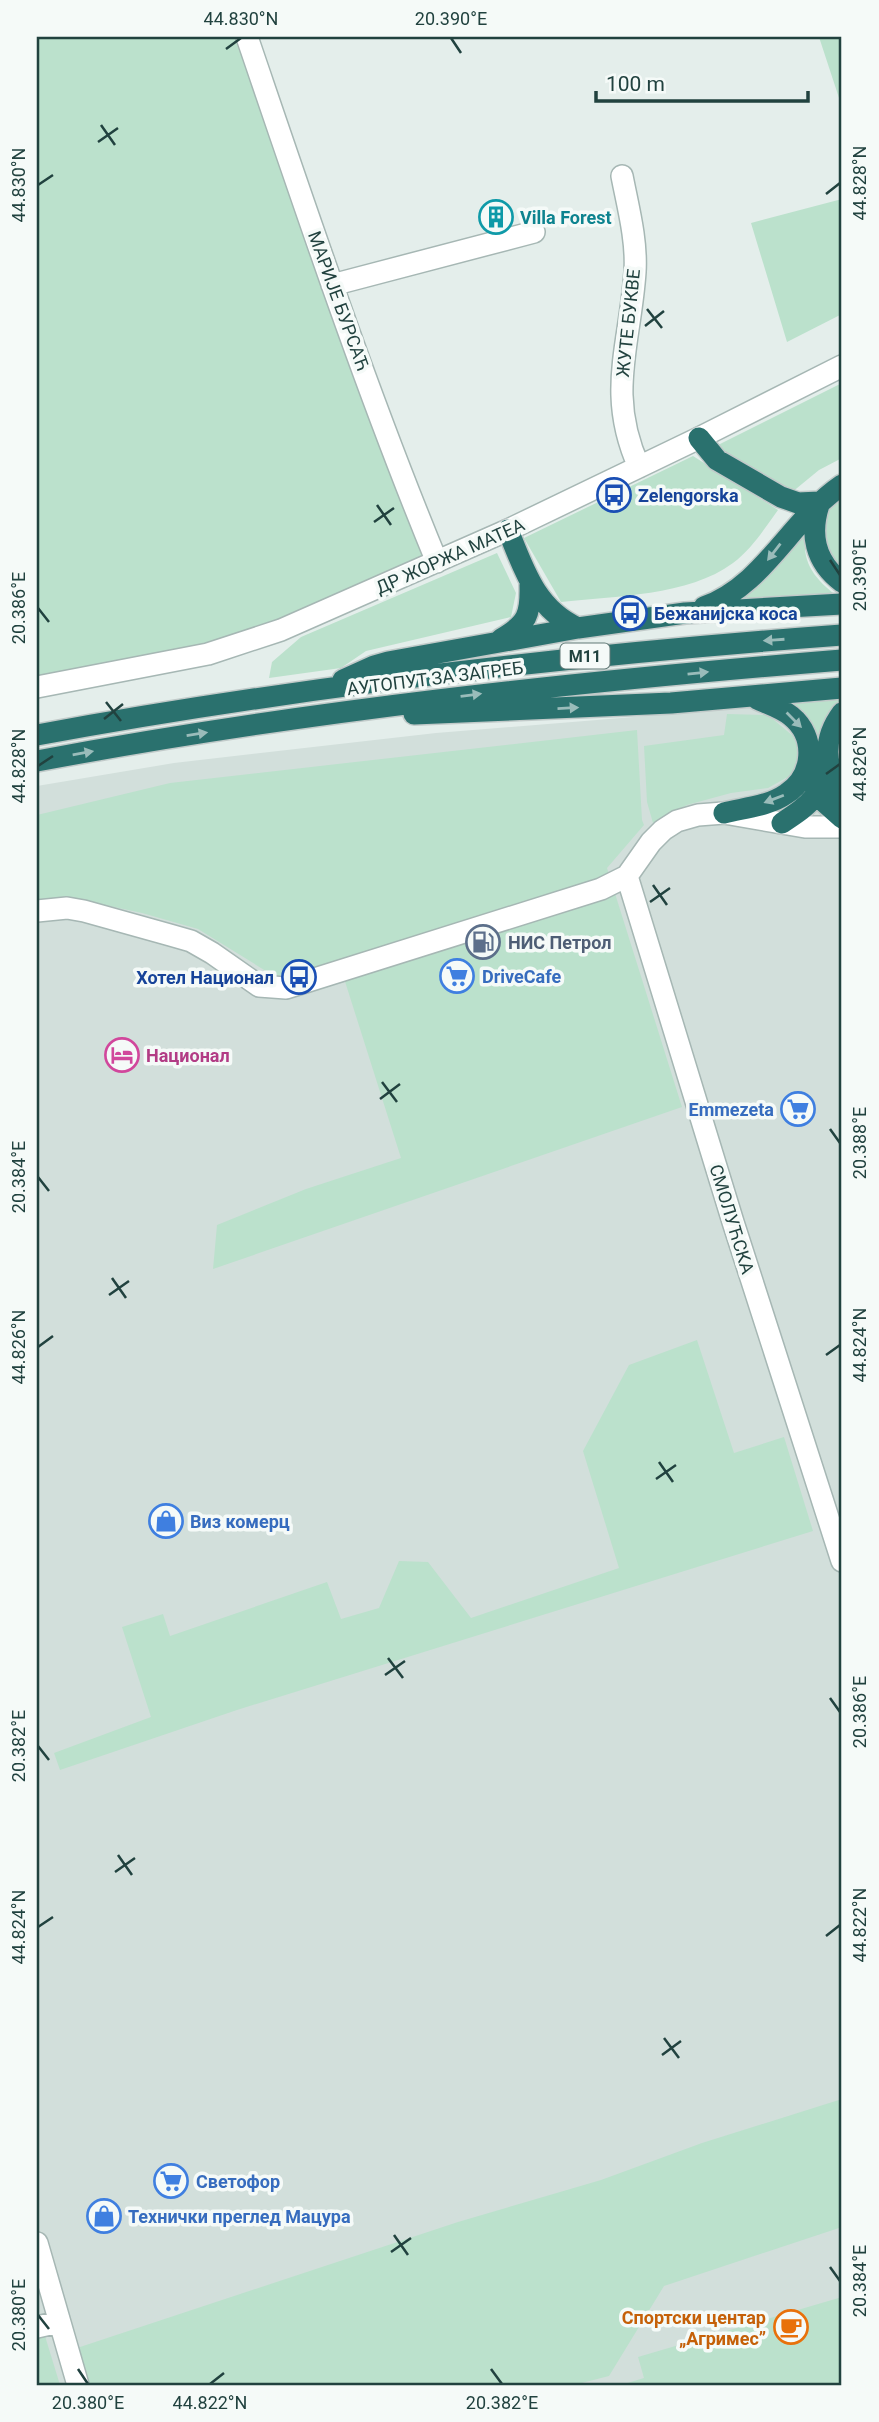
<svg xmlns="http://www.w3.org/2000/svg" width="879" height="2422" font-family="Roboto,sans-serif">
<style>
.built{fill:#d2dfdb}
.green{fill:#bbe1cc}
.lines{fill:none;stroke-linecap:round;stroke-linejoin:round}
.minor-casing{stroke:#a6b7b4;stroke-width:24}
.highway-casing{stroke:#c1cac9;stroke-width:24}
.minor{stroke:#fff;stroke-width:21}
.highway{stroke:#2a716e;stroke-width:21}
.oneway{fill:#9abcba}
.ticks{fill:none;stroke:#21423f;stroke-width:2.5}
.labels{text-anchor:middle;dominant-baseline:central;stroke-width:7;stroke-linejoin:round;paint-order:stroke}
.shield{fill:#f5faf8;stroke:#617976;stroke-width:2}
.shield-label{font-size:16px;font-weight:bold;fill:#21423f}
.culture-label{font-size:18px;font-weight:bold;fill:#0d838f;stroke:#f5faf8;text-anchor:start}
.street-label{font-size:18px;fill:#21423f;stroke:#f5faf8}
.transit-label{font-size:18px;font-weight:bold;fill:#164399;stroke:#f5faf8;text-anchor:start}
.service-label{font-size:18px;font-weight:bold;fill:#4e5e75;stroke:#f5faf8;text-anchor:start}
.shop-label{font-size:18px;font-weight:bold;fill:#366cbe;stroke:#f5faf8;text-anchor:start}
.hotel-label{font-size:18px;font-weight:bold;fill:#b23c85;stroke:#f5faf8;text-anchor:start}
.food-label{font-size:18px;font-weight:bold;fill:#c56008;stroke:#f5faf8;text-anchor:end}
.neatline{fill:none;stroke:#21423f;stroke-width:2.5}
.ticks-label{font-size:18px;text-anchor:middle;fill:#21423f}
</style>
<rect width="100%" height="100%" fill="#e4eeeb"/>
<path class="built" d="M842,696V2385H37V786L174,763L436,733L707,711Z"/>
<path class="green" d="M37,37H238L437,562L242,644L37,687Z
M819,37H842V108L840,101Z
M842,199V314L787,342L751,223Z
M842,383V458L819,470L791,493L716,446Z
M693,456L778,510C764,529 752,549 733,563C689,596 614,596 561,602L524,538Z
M842,500V570C820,553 823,536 827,511Z
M808,523C798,559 812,578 841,599L739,602C768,579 787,553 808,523Z
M497,553L516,593L511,617L366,651L341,668L269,678L272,662L301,637Z
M842,696V701C820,721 820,738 817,765L785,704Z
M727,714L768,715L793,736L801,756L795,773L768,788L731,793L687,805L653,823L647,802L644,746L724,735Z
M637,730L642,820L644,825L607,868L682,1107L213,1269L217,1225L306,1189L401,1158L342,972L274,976L198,929L142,913L72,898L37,902V815L170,783Z
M697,1340L734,1453L784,1437L813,1531L237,1710L60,1770L54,1753L151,1717L122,1627L163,1614L170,1636L327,1582L341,1619L379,1608L399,1561L428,1562L471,1618L619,1568L583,1451L629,1365Z
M842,2099V2227L664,2286L609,2376L574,2385H89L77,2348L458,2222L601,2180L702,2143Z
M842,2297V2385H621L644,2378L638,2357Z
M37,2310L60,2385H37Z"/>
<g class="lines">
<g class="minor-casing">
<path id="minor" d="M247,37C307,213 366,390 437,562
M622,176C628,207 637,240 635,272C630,346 606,394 639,467
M332,285L534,232
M37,687L208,654L281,630L508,530L699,438L842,366
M627,876L733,1222L842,1561
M37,911L67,908L84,911L170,935L191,941L212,953L259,986L286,988L601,889L627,876L651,842L663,830L677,821L698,815L724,813L805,827H842
M37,2243L78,2385
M37,2327L59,2322"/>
</g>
<g class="highway-casing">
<path id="highway" d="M699,438L717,460L781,497L798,503L820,502
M820,502C809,533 815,562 842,582
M508,530C524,570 536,609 578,628
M704,607C765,585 789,521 842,485
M501,639C527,624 531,615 530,585
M343,680L374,666L388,662L578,628L685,613L842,604
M842,713C822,740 824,765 842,792
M414,714L671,703L842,688
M37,735C303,686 572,655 842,635
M37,761C303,711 572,682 842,660
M814,783L823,801L842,818
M724,813C744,808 769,806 786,794C814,776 817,737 791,716C781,708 768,704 757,699
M782,823C812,803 821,797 826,759"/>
</g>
<use href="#minor" class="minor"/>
<use href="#highway" class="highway"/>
</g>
<defs><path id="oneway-solid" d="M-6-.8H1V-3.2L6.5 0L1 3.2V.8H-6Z" transform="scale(1.75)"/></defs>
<g class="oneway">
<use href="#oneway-solid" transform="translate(774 552) rotate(128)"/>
<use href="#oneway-solid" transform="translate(774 640) rotate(176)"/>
<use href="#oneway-solid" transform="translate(698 673) rotate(-6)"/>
<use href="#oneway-solid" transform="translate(471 695) rotate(-7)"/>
<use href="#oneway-solid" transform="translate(568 708) rotate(-3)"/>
<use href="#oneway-solid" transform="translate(794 720) rotate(45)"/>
<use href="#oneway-solid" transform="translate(197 734) rotate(-9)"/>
<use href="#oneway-solid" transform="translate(83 753) rotate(-10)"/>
<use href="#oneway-solid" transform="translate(774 799) rotate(159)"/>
</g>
<path class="ticks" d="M451,38L461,53M226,49L241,38M101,125L115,145M98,142L118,128M38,185L53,175M826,194L840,183M647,309L662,328M645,326L664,311M377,505L391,525M374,522L394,508M830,560L840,575M38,608L49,622M106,702L121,721M104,719L123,704M38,766L53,756M826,774L840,764M653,885L667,905M650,902L670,888M382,1082L397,1102M380,1099L400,1084M830,1129L840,1143M38,1177L49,1191M112,1278L126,1298M109,1295L129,1281M38,1347L53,1336M826,1355L840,1345M659,1462L673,1482M656,1479L676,1465M388,1658L403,1678M385,1675L405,1661M830,1698L840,1712M38,1746L49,1760M118,1855L132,1875M115,1872L135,1858M38,1927L53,1917M826,1936L840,1925M664,2038L679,2058M662,2055L681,2041M394,2235L408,2255M391,2252L411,2238M830,2267L840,2281M38,2315L49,2329M78,2369L88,2384M491,2369L502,2384M210,2384L224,2373"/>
<defs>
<g id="building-ring" transform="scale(1.75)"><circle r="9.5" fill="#f5faf8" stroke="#0f9aa8" stroke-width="1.5"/><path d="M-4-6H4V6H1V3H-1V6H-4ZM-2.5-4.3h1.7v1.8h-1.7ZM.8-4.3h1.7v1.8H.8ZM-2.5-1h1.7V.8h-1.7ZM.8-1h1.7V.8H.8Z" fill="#0f9aa8"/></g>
<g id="bus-ring" transform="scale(1.75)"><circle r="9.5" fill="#f5faf8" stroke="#1a4fb4" stroke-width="1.5"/><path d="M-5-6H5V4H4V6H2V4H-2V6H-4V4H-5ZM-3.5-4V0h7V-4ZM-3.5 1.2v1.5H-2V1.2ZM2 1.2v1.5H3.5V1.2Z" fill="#1a4fb4"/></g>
<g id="fuel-ring" transform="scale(1.75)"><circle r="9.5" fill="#f5faf8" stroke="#5c6f8a" stroke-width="1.5"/><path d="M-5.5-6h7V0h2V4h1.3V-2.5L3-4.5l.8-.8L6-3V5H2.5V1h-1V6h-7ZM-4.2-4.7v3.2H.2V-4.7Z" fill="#5c6f8a"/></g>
<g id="supermarket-ring" transform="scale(1.75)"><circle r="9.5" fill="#f5faf8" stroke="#3f7fe0" stroke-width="1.5"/><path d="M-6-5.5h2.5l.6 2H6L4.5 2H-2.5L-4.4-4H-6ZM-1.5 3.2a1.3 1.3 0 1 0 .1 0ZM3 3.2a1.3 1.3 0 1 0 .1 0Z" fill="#3f7fe0"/></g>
<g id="hotel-ring" transform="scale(1.75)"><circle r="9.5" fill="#f5faf8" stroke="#d1479c" stroke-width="1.5"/><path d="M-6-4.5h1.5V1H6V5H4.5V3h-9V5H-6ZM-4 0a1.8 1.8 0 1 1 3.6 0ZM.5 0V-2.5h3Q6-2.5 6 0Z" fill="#d1479c"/></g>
<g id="shop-ring" transform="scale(1.75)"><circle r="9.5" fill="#f5faf8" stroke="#3f7fe0" stroke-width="1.5"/><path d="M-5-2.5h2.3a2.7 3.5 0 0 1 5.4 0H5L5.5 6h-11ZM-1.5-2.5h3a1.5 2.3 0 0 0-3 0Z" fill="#3f7fe0"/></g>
<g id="cafe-ring" transform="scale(1.75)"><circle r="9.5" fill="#f5faf8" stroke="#e8710a" stroke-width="1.5"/><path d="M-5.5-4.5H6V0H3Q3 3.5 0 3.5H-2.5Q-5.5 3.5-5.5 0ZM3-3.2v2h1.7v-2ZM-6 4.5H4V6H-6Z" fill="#e8710a"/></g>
</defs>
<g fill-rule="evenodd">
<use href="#building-ring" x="496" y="217"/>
<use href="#bus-ring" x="614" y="495"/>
<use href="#bus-ring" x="630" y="613"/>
<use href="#fuel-ring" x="483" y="942"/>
<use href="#supermarket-ring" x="457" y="976"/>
<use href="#bus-ring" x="299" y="977"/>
<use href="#hotel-ring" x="122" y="1055"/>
<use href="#supermarket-ring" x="798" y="1109"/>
<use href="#shop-ring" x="166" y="1521"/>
<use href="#supermarket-ring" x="171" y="2181"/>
<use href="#shop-ring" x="104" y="2216"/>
<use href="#cafe-ring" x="791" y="2327"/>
</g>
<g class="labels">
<rect class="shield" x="560.5" y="643.5" width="49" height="25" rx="5"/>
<g class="shield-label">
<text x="585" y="656">M11</text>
</g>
<g class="culture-label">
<text x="520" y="217">Villa Forest</text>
</g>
<g class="street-label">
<text transform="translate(339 301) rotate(70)">МАРИЈЕ БУРСАЋ</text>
<text transform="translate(628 323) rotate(-84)">ЖУТЕ БУКВЕ</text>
<text transform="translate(450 556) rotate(-24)">ДР ЖОРЖА МАТЕА</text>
<text transform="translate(435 678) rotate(-7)">АУТОПУТ ЗА ЗАГРЕБ</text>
<text transform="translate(732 1219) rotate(73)">СМОЛУЋСКА</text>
</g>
<g class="transit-label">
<text x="638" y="495">Zelengorska</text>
<text x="654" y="613">Бежанијска коса</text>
<text x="274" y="977" text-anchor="end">Хотел Национал</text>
</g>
<g class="service-label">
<text x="508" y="942">НИС Петрол</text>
</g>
<g class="shop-label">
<text x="482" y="976">DriveCafe</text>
<text x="774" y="1109" text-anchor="end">Emmezeta</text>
<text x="190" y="1521">Виз комерц</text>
<text x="196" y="2181">Светофор</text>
<text x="128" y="2216">Технички преглед Мацура</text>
</g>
<g class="hotel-label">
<text x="146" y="1055">Национал</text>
</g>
<g class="food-label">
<text x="766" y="2317">Спортски центар<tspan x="766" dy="21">„Агримес”</tspan></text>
</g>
</g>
<rect width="879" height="2422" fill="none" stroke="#f5faf8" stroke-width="77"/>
<path d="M596 91v10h212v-10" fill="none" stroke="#21423f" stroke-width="3.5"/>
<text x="606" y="91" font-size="21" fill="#21423f" stroke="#f5faf8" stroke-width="5" paint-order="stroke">100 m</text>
<rect x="38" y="38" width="802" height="2346" class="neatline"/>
<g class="ticks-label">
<text x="241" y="25">44.830°N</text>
<text x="451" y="25">20.390°E</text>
<text transform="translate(860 183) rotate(-90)" y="6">44.828°N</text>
<text transform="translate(19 185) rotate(-90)" y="6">44.830°N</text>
<text transform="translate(860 575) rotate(-90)" y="6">20.390°E</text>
<text transform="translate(19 608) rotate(-90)" y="6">20.386°E</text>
<text transform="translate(860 764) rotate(-90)" y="6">44.826°N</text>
<text transform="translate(19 766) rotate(-90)" y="6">44.828°N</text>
<text transform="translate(860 1143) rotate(-90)" y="6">20.388°E</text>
<text transform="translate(19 1177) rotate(-90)" y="6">20.384°E</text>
<text transform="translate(860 1345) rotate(-90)" y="6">44.824°N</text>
<text transform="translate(19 1347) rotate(-90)" y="6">44.826°N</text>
<text transform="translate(860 1712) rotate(-90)" y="6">20.386°E</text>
<text transform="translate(19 1746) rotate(-90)" y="6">20.382°E</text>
<text transform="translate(860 1925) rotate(-90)" y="6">44.822°N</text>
<text transform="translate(19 1927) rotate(-90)" y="6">44.824°N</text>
<text transform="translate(860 2281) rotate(-90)" y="6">20.384°E</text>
<text transform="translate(19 2315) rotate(-90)" y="6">20.380°E</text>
<text x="88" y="2409">20.380°E</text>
<text x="210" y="2409">44.822°N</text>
<text x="502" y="2409">20.382°E</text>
</g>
</svg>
